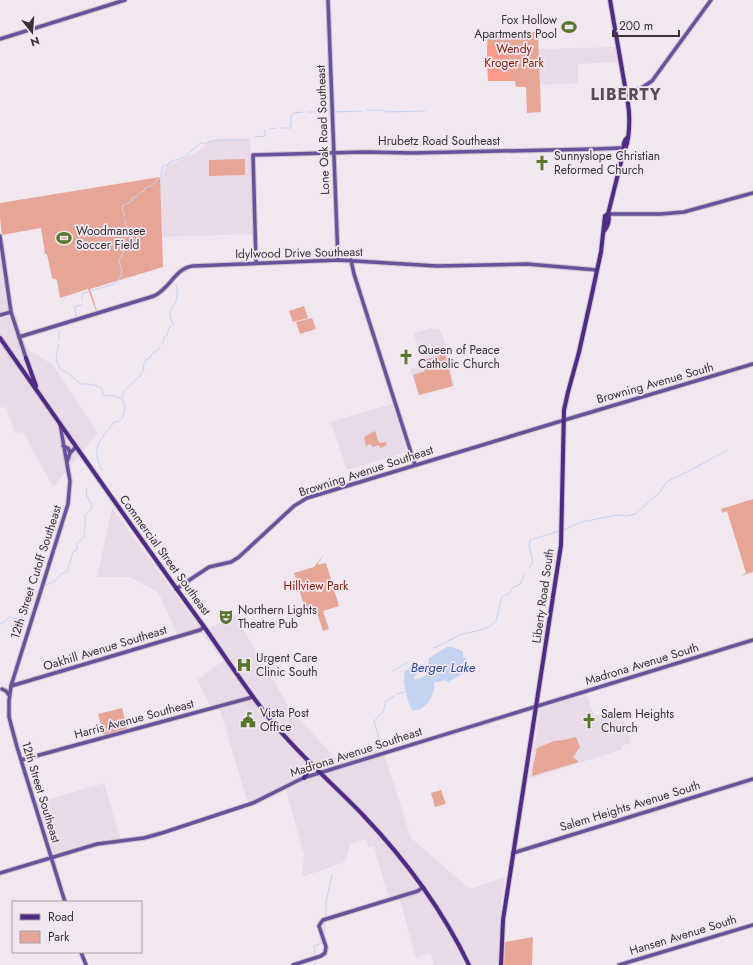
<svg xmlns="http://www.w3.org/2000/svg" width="753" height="965" font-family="Jost,sans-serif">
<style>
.built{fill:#e9dae8}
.green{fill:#e7a596}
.forest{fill:#f89c89}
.water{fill:#c4d3f1}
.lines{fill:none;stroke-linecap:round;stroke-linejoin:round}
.stream{stroke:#c4d3f1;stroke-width:1}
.secondary-casing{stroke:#ccc3cb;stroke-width:5.5}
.primary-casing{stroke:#ccc3cb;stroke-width:6}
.secondary{stroke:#6a519c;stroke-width:3.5}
.primary{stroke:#4f2a87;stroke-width:4}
.labels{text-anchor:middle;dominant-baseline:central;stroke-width:3.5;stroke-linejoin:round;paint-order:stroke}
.poi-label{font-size:12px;fill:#363236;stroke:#f1e7f0;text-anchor:start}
.park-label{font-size:12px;fill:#831903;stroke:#f1e7f0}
.street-label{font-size:12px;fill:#363236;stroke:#f1e7f0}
.water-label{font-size:13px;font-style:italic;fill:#2a4a9f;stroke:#f1e7f0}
.district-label{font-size:16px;font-weight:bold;letter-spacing:1px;fill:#564d55;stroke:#f1e7f0}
</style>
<rect width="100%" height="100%" fill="#f1e7f0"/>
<path class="built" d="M616,47L618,62L578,64V83L540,85L539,49Z
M250,138L253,234L162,237L160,177L163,176L165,169L167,166L197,152L207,144V141Z
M0,258L8,310L0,312Z
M16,315L27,349L53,365L98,433L53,487L23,432L15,433L6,407L0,408V319Z
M431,328L439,329L442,334L449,356L447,357L455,385L419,396L410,369L424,365L413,332H418Z
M392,404L407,452L347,470L331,422Z
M112,508L203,632L235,615L290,709L339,762L379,750L385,757L411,838L470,889L505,877L501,912L499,965H434L430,953L416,958L400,900L390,902L374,846L368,847L366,839L350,844L345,862L302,877L304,855L286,790L256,805L248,803L220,710L211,707L197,680L223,661L203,633L179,638L158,592L129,577H97Z
M587,695L594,716L614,711L618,722L624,721L631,743L622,746L623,749L529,779L540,709L575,697V698Z
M104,783L120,838L97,841L53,853L37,803Z"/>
<path class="green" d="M538,32L541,112L527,113L526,87H516L515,81H488L487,33Z
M245,159V175L209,176V160Z
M160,177L163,267L90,289L97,311H96L88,289L60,298L57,280L52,278L47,254H45L41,228L2,235L0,218V203Z
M304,306L308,318L293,322L289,311Z
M312,318L316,329L300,334L296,322Z
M445,354L453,386L419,395L413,375L425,371L424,369L427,367L425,360Z
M375,431L379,443L386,442L387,445L380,448L379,445L373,447L370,444L366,446L364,437Z
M753,499V572L741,576L746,573L727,511L723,513L721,509Z
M324,554L317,565L326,563L339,606L323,611L329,629L323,631L317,613L307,615L294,573L314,567Z
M122,708L127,729L104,736L98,714Z
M576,737L580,747L573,757L579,762L532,776L533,767L537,748L554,741L564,740Z
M441,790L446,804L435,807L431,793Z
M533,937L532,965H504L505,942Z"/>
<path class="forest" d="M493,44L507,53L509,73L513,81H488L487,46Z"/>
<path class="water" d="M447,647C452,647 460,649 463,652V657L464,658H466L468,665L473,668V672L462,674L451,680L448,683L446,680L434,683C436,695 425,712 412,710C407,701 402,682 405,671L411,667L417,666L419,672L414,676L415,680L418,678C422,679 427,675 429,672L428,668L429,658Z"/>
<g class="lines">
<path class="stream" d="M366,110H382L387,112L425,111
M307,112H329
M334,112L362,111
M281,128H291V115L293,113L303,112
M270,129L276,128
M255,137L265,136V130
M124,216L122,206L132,201V198L136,197L139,193L144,191L145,188L151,186L161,176L163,166L169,164L170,162C176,159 183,159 188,154C193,150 197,146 202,142L205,144C216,137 235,141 248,140
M82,300V296L84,293L114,284C123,278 123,270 119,261C122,254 127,250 121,243L123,240L126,238L127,230L125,219
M76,316L75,308L76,306L82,305
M59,330V340
M163,343L164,337L167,335L169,328L173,324C166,307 174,311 177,297C178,294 177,288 176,284
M59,344C57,349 57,354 56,359L60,369L68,373L81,384C89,384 96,384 102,389L103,396C113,395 125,396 125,408C125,411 123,414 123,417L119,421L114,422C100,444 90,443 102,471
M122,398C123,389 128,388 134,382C137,379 137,377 141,376V373L144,370L143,365L146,363V359L150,358L152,354L155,352L160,348
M562,531L581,522L617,515L627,516L635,514L660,492L666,483L670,480L689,471L727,450
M529,568L533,562L529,546L530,540L559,531
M44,586L55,581L61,574L67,572L73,552L77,550V543L84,537C84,529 86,522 85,515L91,509L92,506L86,494L87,489
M0,624L6,621L9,617L18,619L28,613L34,594L41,588
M434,648L462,634L481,630L489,627L496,621L502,597L510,593L512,588L520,584L525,574
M393,671L408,662
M397,694L405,692
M383,751L374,721L383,712L386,701L394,696
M326,917V902L332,875
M325,923L324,935L326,939
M315,953L314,947L316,945L322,943
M314,965L316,961"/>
<g class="secondary-casing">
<path id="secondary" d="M328,0L338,260
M0,39L125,0
M626,91L640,89L652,81L711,0
M608,214H661L684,212L753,193
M0,236L11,312L26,358
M351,260L354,274L415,465
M256,263L253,155L365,152L412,153L596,149L620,148L624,150
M0,315L11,312
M19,337L154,296C170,289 175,268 193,266L338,260L437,266L527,264L597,270
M60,424L70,481L68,504L11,686L9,701V717L17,747L65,902
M63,446L68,448L70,453
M67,462L70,453L76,447
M176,589L209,567L231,562L239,557L294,506L307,498L568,419L753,364
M11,686L200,630L204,627
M2,689L6,691L9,695
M21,760L253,697
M513,853L753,779
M0,873L97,844L144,838L162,833L253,803L303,778L753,640
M81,952L86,965
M293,965L321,956L325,953L326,947L319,926L320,924L323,920L418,891L423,887
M619,965L753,925"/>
</g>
<g class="primary-casing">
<path id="primary" d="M624,150C623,145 624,140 628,137
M604,231C608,227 610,219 608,214
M0,338C68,435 135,532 205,628C226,658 246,689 269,718C297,753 331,782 362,814C405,859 442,909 469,965
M26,358L36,386
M304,778L308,771V762
M501,965L503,920L561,545L564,410L568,392L579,352L590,303L601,252L605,216L608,214L624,150C630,144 630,114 628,104L610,0"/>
</g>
<use href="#secondary" class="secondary"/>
<use href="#primary" class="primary"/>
</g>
<defs>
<g id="stadium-bare" transform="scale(1.2)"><path d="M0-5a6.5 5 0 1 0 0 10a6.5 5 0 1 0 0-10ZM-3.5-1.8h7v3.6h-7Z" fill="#58772d" stroke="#f1e7f0" stroke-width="2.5" paint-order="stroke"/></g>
<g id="church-bare" transform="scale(1.2)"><path d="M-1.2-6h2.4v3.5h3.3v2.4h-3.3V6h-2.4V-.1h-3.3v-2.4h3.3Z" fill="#58772d" stroke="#f1e7f0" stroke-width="2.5" paint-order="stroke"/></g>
<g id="theatre-bare" transform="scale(1.2)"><path d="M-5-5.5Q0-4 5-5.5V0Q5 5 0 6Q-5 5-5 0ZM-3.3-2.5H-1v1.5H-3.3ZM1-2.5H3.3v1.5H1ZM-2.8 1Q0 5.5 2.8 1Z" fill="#58772d" stroke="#f1e7f0" stroke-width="2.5" paint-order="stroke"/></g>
<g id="hospital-bare" transform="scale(1.2)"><path d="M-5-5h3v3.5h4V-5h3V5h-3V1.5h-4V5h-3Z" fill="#58772d" stroke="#f1e7f0" stroke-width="2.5" paint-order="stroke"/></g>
<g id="civic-bare" transform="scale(1.2)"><path d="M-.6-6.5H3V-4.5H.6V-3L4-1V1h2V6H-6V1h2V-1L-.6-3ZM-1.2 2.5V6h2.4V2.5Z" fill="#58772d" stroke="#f1e7f0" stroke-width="2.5" paint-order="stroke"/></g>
</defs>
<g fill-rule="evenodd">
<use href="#stadium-bare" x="569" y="27"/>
<use href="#church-bare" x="542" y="163"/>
<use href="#stadium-bare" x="64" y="238"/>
<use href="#church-bare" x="406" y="357"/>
<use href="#theatre-bare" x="226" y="617"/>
<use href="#hospital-bare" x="244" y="665"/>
<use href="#civic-bare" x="248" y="720"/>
<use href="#church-bare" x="589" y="721"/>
</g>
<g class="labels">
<g class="poi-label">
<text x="557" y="20" text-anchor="end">Fox Hollow<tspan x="557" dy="14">Apartments Pool</tspan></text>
<text x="554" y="156">Sunnyslope Christian<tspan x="554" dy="14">Reformed Church</tspan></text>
<text x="76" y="231">Woodmansee<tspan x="76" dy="14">Soccer Field</tspan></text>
<text x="418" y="350">Queen of Peace<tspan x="418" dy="14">Catholic Church</tspan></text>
<text x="238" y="610">Northern Lights<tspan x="238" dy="14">Theatre Pub</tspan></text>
<text x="256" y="658">Urgent Care<tspan x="256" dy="14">Clinic South</tspan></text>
<text x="260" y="713">Vista Post<tspan x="260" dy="14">Office</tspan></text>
<text x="601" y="714">Salem Heights<tspan x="601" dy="14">Church</tspan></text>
</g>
<g class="park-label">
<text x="514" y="49">Wendy<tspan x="514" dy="14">Kroger Park</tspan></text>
<text x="316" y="586">Hillview Park</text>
</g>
<g class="street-label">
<text transform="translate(323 130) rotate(-92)">Lone Oak Road Southeast</text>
<text x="439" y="141">Hrubetz Road Southeast</text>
<text transform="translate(299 253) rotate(-1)">Idylwood Drive Southeast</text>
<text transform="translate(655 383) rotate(-16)">Browning Avenue South</text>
<text transform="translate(366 471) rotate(-18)">Browning Avenue Southeast</text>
<text transform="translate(165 555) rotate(54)">Commercial Street Southeast</text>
<text transform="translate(36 572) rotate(-72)">12th Street Cutoff Southeast</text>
<text transform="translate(543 596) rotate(-82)">Liberty Road South</text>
<text transform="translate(105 648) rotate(-17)">Oakhill Avenue Southeast</text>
<text transform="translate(642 664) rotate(-17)">Madrona Avenue South</text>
<text transform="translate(134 719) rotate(-15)">Harris Avenue Southeast</text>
<text transform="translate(356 752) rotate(-18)">Madrona Avenue Southeast</text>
<text transform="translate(41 792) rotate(73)">12th Street Southeast</text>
<text transform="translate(630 806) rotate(-17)">Salem Heights Avenue South</text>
<text transform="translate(683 935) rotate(-17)">Hansen Avenue South</text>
</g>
<g class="water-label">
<text x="443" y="667">Berger Lake</text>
</g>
<g class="district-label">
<text x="626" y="94">LIBERTY</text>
</g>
</g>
<rect x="12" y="901" width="130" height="52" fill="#f1e7f0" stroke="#a69fa6"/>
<rect x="20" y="914" width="20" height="6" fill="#4f2a87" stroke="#a69fa6"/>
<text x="48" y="921" font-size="12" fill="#363236">Road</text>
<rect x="20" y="931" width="20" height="12" fill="#e7a596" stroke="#a69fa6"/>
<text x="48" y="941" font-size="12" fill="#363236">Park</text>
<g transform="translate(32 32) rotate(163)" stroke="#f1e7f0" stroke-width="3" paint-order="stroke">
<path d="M0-3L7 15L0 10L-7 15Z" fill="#363236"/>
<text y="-6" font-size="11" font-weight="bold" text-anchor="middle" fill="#363236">N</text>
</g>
<path d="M613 30v6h66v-6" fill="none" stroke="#363236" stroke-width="2"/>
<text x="619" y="30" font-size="12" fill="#363236" stroke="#f1e7f0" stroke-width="3" paint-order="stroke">200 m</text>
</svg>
